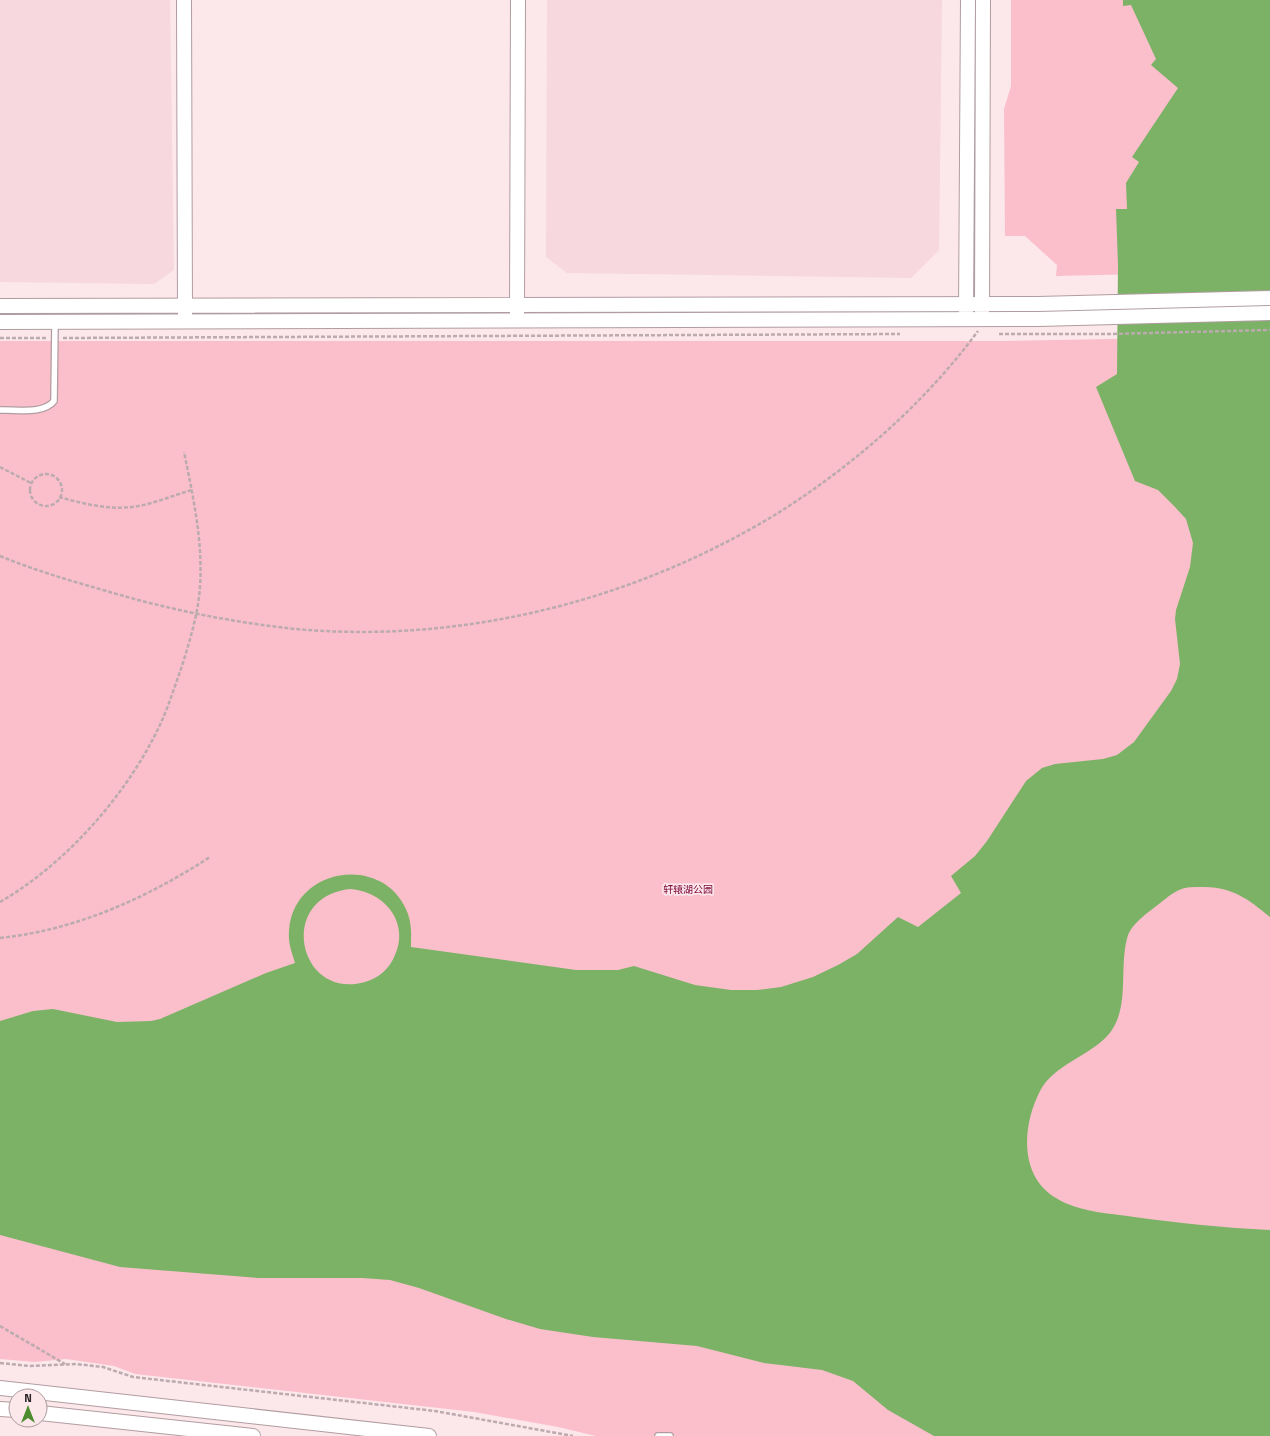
<svg xmlns="http://www.w3.org/2000/svg" width="1270" height="1436" font-family="'Titillium Web','Noto Sans SC',sans-serif">
<style>
.built{fill:#f6d8de}
.green{fill:#fbbfcc}
.water{fill:#7bb265;fill-rule:evenodd}
.lines{fill:none;stroke-linecap:round;stroke-linejoin:round}
.service-casing{stroke:#b19da1;stroke-width:8}
.tertiary-casing{stroke:#b19da1;stroke-width:16}
.path{stroke:#bbaaae;stroke-width:2.5;stroke-dasharray:4 2;stroke-linecap:butt}
.service{stroke:#fff;stroke-width:5.5}
.tertiary{stroke:#fff;stroke-width:14}
.labels{text-anchor:middle;dominant-baseline:central;stroke-width:3.5;stroke-linejoin:round;paint-order:stroke}
.park-label{font-size:10px;fill:#800a3b;stroke:#fce7eb}
</style>
<rect width="100%" height="100%" fill="#fce7eb"/>
<path class="built" d="M0,0H170L174,270L154,284L0,282Z
M547,0H942L939,250L911,278L567,273L546,257Z"/>
<path class="green" d="M1011,0H1270V271L1056,276L1057,265L1025,236H1005L1004,109L1011,86Z
M1270,336V1436H596L558,1427L474,1412L135,1374L114,1366L66,1359L35,1362L0,1359V341H1008Z"/>
<path class="water" d="M1123,0H1270V917C1248,899 1234,888 1205,887C1196,887 1185,886 1177,891C1169,895 1162,902 1155,907C1146,914 1132,924 1128,935C1118,967 1131,1007 1109,1034C1089,1057 1054,1064 1040,1091C1022,1126 1019,1176 1056,1198C1078,1212 1108,1213 1134,1217C1179,1223 1224,1228 1270,1230V1436H934L888,1410L853,1381L822,1370L764,1363L697,1346L593,1337L540,1329L506,1319L419,1288L390,1280L362,1278H258L120,1267L0,1235V1021L33,1011L53,1009L117,1022L151,1021L160,1019L266,973L295,963C292,953 288,943 289,931C293,866 386,853 408,914C412,926 411,936 411,947L576,970H618L634,966L695,985L731,990H757L781,987L813,977L838,965L857,954L898,917L918,927L961,893L951,876L975,856L987,841L1026,781L1042,768L1055,764L1103,759L1117,755L1134,742L1171,691L1177,679L1180,664L1175,619L1176,610L1190,567L1193,543L1186,519L1175,507L1158,490L1135,481L1096,387L1117,374L1118,265L1116,209H1127L1126,183L1139,162L1132,157L1178,88L1151,65L1156,59L1131,5L1123,6ZM350,889C383,891 410,921 395,955C390,968 379,978 365,982C298,1001 276,897 350,889Z"/>
<g class="lines">
<g class="service-casing">
<path id="service" d="M0,410C16,409 43,415 54,401L55,322
M658,1436H670"/>
</g>
<g class="tertiary-casing">
<path id="tertiary" d="M184,0L185,314
M0,306L1038,304L1270,298
M966,312L968,0
M982,312L983,0
M517,314L518,0
M0,322L1038,319L1270,313
M0,1388L429,1436
M0,1409L16,1410
M40,1413L253,1436"/>
</g>
<path class="path" d="M999,334H1109L1270,330
M0,338H48
M63,338L900,334
M0,467L31,483
M30 490a16 16 0 1 1 32 0a16 16 0 1 1-32 0Z
M59,497C84,504 112,511 138,506C156,503 174,495 192,490
M0,556C34,570 68,580 103,590C166,609 230,622 295,629C463,644 634,601 778,513C854,465 924,404 978,331
M0,902C64,865 123,799 156,733C167,712 174,688 182,666C190,640 198,614 200,587C203,541 193,496 184,452
M0,938C76,930 147,898 210,857
M0,1326L65,1364
M0,1363L30,1366L76,1364L103,1367L133,1377L435,1411L573,1436"/>
<use href="#service" class="service"/>
<use href="#tertiary" class="tertiary"/>
</g>
<g class="labels">
<g class="park-label">
<text x="688" y="889">轩辕湖公园</text>
</g>
</g>
<g transform="translate(28 1408)"><circle r="19" fill="#fce7eb" stroke="#a8989b"/>
<path d="M0-3L7 15L0 10L-7 15Z" fill="#4c8c2e"/>
<text y="-6" font-size="11" font-weight="bold" text-anchor="middle" fill="#292123">N</text>
</g>
</svg>
